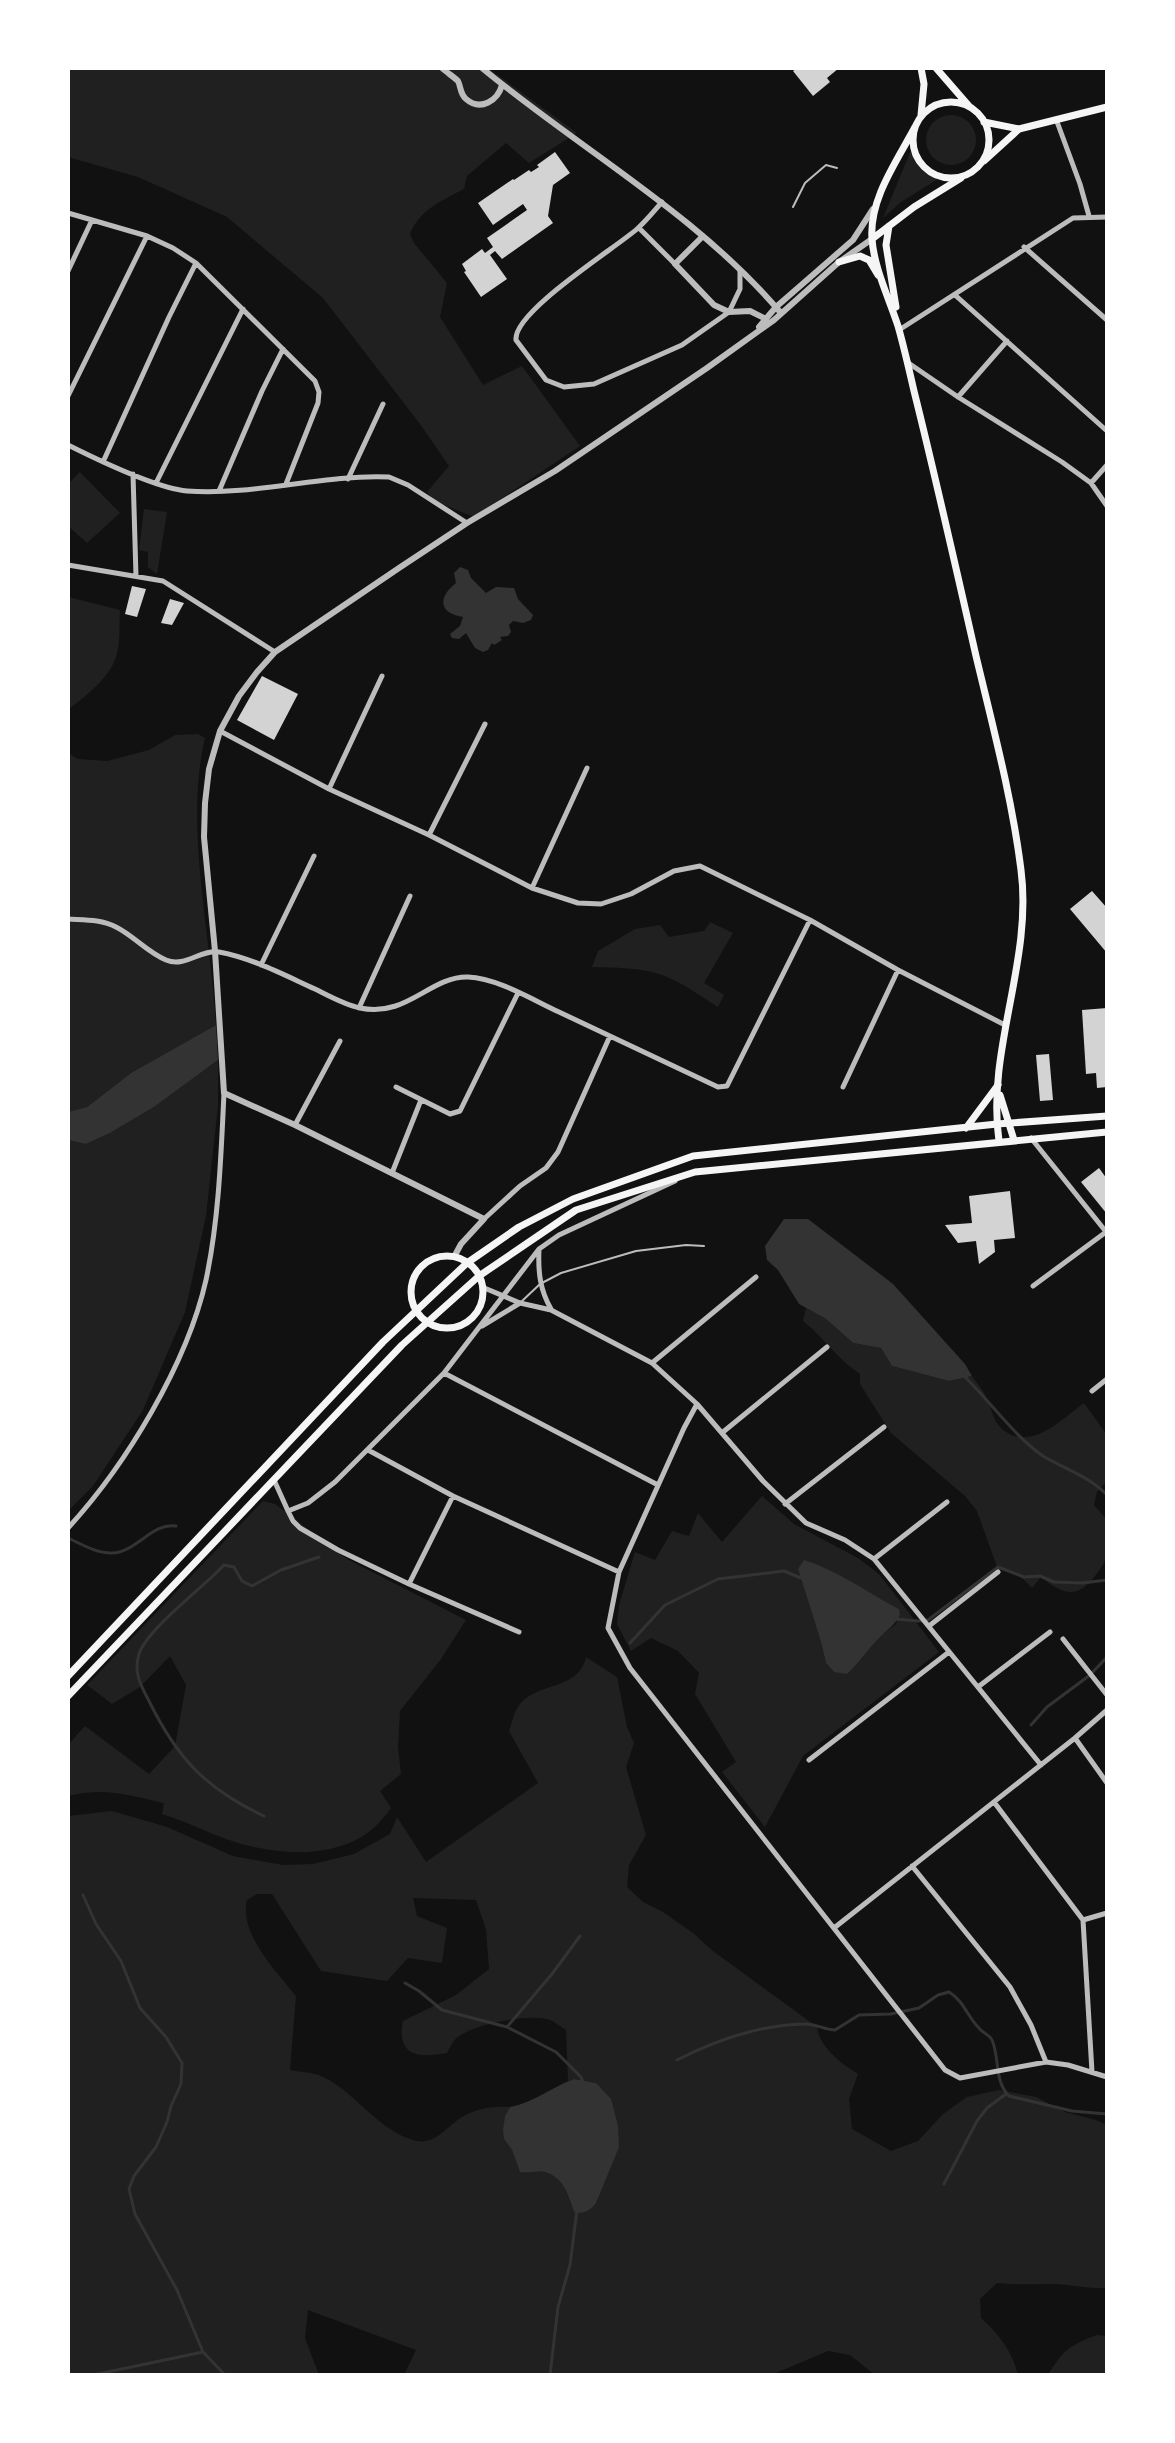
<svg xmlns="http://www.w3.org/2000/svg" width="1175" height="2443" font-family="Cabin,sans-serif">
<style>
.green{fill:#202020;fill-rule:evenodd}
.water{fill:#333}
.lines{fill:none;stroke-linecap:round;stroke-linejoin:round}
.stream{stroke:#333;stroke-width:3}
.building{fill:#d3d3d3}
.service{stroke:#bcbcbc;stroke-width:2}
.minor{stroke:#bcbcbc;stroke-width:5}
.tertiary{stroke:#bcbcbc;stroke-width:6}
.secondary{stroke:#f5f5f5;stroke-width:7}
.primary{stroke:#f5f5f5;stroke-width:7}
</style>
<rect width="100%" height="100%" fill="#111"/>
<path class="green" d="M68,68H488L577,133L529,163L506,143L467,176L464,189C443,200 419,210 410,234L414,243L447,283L440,317L483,385L522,366L580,446L474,517L434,501L427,492L449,466L420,424L323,298L227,217L138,177L68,157Z
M926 140a25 25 0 1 1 50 0a25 25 0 1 1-50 0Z
M911,150C915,166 924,173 938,179L901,202L883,218Z
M80,472L120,513L87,543L68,526V484Z
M144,509L167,512L157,574L148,567V552L139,550Z
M68,597L120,610C119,627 121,647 114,662C106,681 84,697 68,710Z
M198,734L205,738C184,825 211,935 216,1025L131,1073L87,1107L68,1112V753L78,759L107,761L149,750L175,735Z
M710,922L733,933L704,983L724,995L718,1007C700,996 682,982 662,975C640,967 615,968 592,967L598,951L635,929L660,925L669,937L704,931Z
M218,1060V1106L206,1216L185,1312L143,1410L93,1486L68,1511V1140L86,1144L110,1133L154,1107Z
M806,1308L826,1319L853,1343L881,1348L892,1366L949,1381L972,1376C977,1383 983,1390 987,1398C991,1407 993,1420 1000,1427C1028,1455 1062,1419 1084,1403L1107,1435V1481L1097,1492L1094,1505L1107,1520C1107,1531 1108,1543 1107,1553C1106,1562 1100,1569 1095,1576C1077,1600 1062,1594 1041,1577L1032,1588L1019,1575L997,1567L977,1511L965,1496L891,1433L860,1384V1374C838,1360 823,1337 803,1321Z
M762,1496L794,1524L858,1558L879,1574L939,1652L803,1756L765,1827L722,1772L736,1762L695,1694L699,1673L678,1651L651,1638L631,1651L617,1624L619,1605L635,1552L655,1560L672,1531L689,1536L698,1513L722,1542ZM798,1569L864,1591L899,1609L896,1624L834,1672L826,1663L821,1642Z
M263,1501L275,1504L347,1559L466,1620L441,1659L400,1711L398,1747L401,1774L380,1791L391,1808C385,1816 378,1825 370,1831C334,1859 279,1855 238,1843C212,1835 188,1822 162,1814L164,1803C128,1795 104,1787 68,1796V1745L85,1726L149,1774L175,1746L186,1685L170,1656L140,1687L112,1704L87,1685Z
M586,1657L617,1677L627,1727L634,1743L626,1767L646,1835L629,1865L627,1887L643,1902L663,1912L693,1933L713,1951L817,2027C819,2047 842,2064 858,2074L849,2099L852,2129L891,2151L918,2141L943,2114L967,2097L999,2090L1036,2097L1065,2112L1096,2120L1107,2125V2288C1089,2289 1073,2285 1055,2284C1035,2284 1018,2285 997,2283L980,2299L981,2318C999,2335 1012,2350 1018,2375H875L850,2355L828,2351L771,2375H404L416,2350L308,2310L305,2338L319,2375H68V1816L112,1811L167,1827L233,1856L283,1865L313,1864L354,1854L390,1834L397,1817L426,1862L538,1783L509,1731C512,1724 513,1714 518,1707C535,1681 578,1692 586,1657ZM257,1894H272L321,1971L387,1981L408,1958L442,1963L447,1928L417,1916L413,1898L476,1900L486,1929L489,1969L456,1995L403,2021C396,2057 420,2058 447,2053C450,2048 453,2040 458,2037C474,2024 530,2013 550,2020C555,2022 561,2027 566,2030L568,2081L574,2079L596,2083L603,2182L596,2203L574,2212C568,2196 564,2178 545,2172C537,2170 528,2174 520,2172L512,2150L504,2139L505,2116L510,2107C493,2106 477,2108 462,2117C446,2127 434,2147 413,2140C376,2129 355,2091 321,2076C312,2072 299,2072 290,2070L296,1996C276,1971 239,1934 247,1900Z
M1097,2335L1107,2336V2367L1104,2375H1048C1063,2350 1070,2345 1097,2335Z"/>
<path class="water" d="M460,567L468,570L471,578L486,593L496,587L514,588L518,599L533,615L531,620L523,623L513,621L509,625L511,632L508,636L500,637L502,640L494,645L492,643L488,650L483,652L475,648L466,633L459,639L452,638L450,634L460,626L463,617C438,613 438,597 456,583L454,573Z
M216,1025L218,1060L154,1107L110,1133L86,1144L68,1140V1112L87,1107L131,1073Z
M784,1219H808L893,1284L965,1364L972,1376L949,1381L892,1366L881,1348L853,1343L826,1319L799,1304L778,1270L767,1260L765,1246Z
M804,1560C837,1570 868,1593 899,1609L900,1615C895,1625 887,1630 878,1639C867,1650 859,1663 847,1674L834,1672L826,1663L821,1642L798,1569Z
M574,2079L596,2083L611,2099L618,2126L619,2147L596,2203C591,2210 583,2215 574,2212C568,2195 564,2178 545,2172C537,2170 528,2174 520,2172L512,2150L504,2139L503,2130L505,2116L510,2107C533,2103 552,2087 574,2079Z"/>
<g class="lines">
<path class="stream" d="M963,1375C988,1399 1015,1437 1043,1456C1064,1469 1089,1476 1107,1495
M68,1538C81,1544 96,1553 111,1553C135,1554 152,1522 176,1526
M896,1619L918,1621L928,1620L998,1567L1024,1577L1040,1576L1054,1582L1082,1583L1107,1580
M630,1643L665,1605L718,1579L784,1571L801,1578
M1031,1725L1047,1707L1090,1675L1107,1657
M264,1816C206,1789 177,1758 149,1701C141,1686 133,1672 139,1654C147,1629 204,1587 224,1565L234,1567L242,1581L252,1586L281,1570L319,1557
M83,1895L96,1924L121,1961L140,2008L166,2037L182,2063L181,2084L171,2106L167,2122L156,2147L134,2176L129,2189L135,2214L177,2290L203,2352L225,2375
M405,1983L419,1991L442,2010L507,2027L556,2052L581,2077L583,2082
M507,2027L552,1974L580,1936
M677,2060C716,2040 760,2025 804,2024C815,2023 824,2030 835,2030L859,2015L891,2014L919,2008L938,1995L949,1992C964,2001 967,2016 978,2027C982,2033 989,2034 992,2040C1000,2059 994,2081 1009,2096L1072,2111L1107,2114
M944,2184L977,2121L987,2108L1006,2094
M93,2375L203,2352
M550,2375L558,2307L570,2265L577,2210"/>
</g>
<path class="building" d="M797,68H839L827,78L830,82L813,96L793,71Z
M555,152L570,173L553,185L548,216L553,223L502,259L495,251L490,255L507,279L481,297L464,272L466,271L462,264L482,249L485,253L493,247L487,238L527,210L523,204L493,225L478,203L513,179L514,180L529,170L531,172L539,167L537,165Z
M132,586L146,589L137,617L125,614Z
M170,599L184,603L172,625L161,623Z
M262,676L298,694L274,740L237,720Z
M1092,891L1107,908V953L1070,909Z
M1107,1008V1087L1097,1088L1096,1073L1086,1074L1082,1010Z
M1049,1054L1053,1100L1040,1101L1036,1055Z
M1099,1168L1107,1179V1214L1081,1182Z
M1010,1191L1015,1238L994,1240L995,1252L979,1264L976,1241L958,1243L945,1225L972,1223L969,1196Z"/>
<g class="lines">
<path class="service" d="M793,207L805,183L826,165L837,168
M521,1302L540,1284L561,1273L636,1251L686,1245L704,1246"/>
<path class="minor" d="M1056,119L1080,184L1089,216
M662,202C654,211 646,221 637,229C614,249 513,312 516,340L546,380L564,387L594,384L682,345L729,312L740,289V270
M68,213L147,236L173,248L196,263L315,381L319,392L318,403L286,484
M639,228L675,264
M1024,247L1107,320
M68,271L92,220
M955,295L1107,431
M899,330L1073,218L1107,217
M907,362L958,397L1062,462L1091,483L1107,506
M68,396L147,236
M958,397L1007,341
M68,445C98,460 155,488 187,491C255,496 322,474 389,477L408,485L467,523
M103,462L169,317L196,263
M133,474L136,576
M348,479L383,404
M156,483L243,309
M1091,483L1107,465
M219,491L262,391L283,349
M68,565L163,581L275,652
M220,731L329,789L429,835L532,888L578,903L601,904L631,894L674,871L700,866L810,920L898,970L1005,1025
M329,789L382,676
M429,835L485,724
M532,888L587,768
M68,919C84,920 101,919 116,927C134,936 147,952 166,960C185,968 201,949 219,952C252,958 284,975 315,989C329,996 345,1005 360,1008C407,1018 430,976 468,977C497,978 533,1000 559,1012C612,1037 665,1062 718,1087L727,1086L810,920
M261,965L314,856
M359,1008L410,896
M396,1087L450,1114L460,1111L518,993
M843,1087L898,970
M295,1125L340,1041
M1031,1138L1107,1233
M392,1173L421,1100
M484,1219L520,1186L546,1168L558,1152L610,1036
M539,1250C538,1272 540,1290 551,1309
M1033,1286L1106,1232
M482,1287L520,1303L551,1310L652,1363L697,1404L763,1481L806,1523L845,1540L874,1559L1041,1765
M482,1326L520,1303
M652,1363L756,1277
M444,1373L658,1485
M1092,1391L1107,1379
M697,1404L684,1428L619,1572L608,1628L630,1668L945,2070L960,2078L1046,2062L1068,2065L1107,2077
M723,1432L827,1347
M368,1450L453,1496L619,1572
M274,1480L288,1511L308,1503L335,1482L444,1373L539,1249L559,1235L675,1181
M785,1504L884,1427
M288,1511L293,1521L300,1528L338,1550L409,1584L519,1632
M68,1528C126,1465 187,1364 206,1280C219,1219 221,1155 224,1093
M874,1559L947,1502
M409,1584L453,1496
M929,1626L998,1572
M1063,1639L1107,1695
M978,1687L1050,1632
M1075,1738L1107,1783
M809,1760L949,1652
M994,1802L1083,1920L1092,2072
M912,1866L1010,1987L1031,2025L1046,2062
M1083,1920L1107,1913
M834,1928L1075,1738L1107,1710"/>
<path class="tertiary" d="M442,68C446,72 454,77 458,81C461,87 460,94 466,99C481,112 498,100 502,85
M482,68C581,150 697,214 781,313
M703,236L675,264L714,305L729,312L750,311L766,319
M759,327L776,307L853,240L873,209
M454,1257L461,1244L484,1219L295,1125L224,1093L215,951L204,837L205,803L209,769L220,731L239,696L257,672L275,652L399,568L467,523L555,471L707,368L774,320L839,262L872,239"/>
<path class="secondary" d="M921,68L924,84L921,115
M936,68L969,106
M913 140a38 38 0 1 1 76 0a38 38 0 1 1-76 0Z
M984,122L1019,129
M915,127C897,161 869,199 872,239C874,268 889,298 898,326C904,347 909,369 914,391C936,479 956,568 976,656C993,727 1012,798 1021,870C1033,961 986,1050 999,1141
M984,161L1019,129L1107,107
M889,226L886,245L896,307
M872,239L914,207L961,178
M839,262L860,256L869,260L878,275
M1000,1095L1014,1140"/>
<path class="primary" d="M966,1128L998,1085
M411 1292a36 36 0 1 1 72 0a36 36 0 1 1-72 0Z
M68,1676L383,1342L467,1263L519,1227L573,1199L693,1156L997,1124L1107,1116
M68,1696L402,1345L479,1276L576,1210L695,1172L1107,1132"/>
</g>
<rect width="1175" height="2443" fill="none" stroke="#ffffff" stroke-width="140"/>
</svg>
